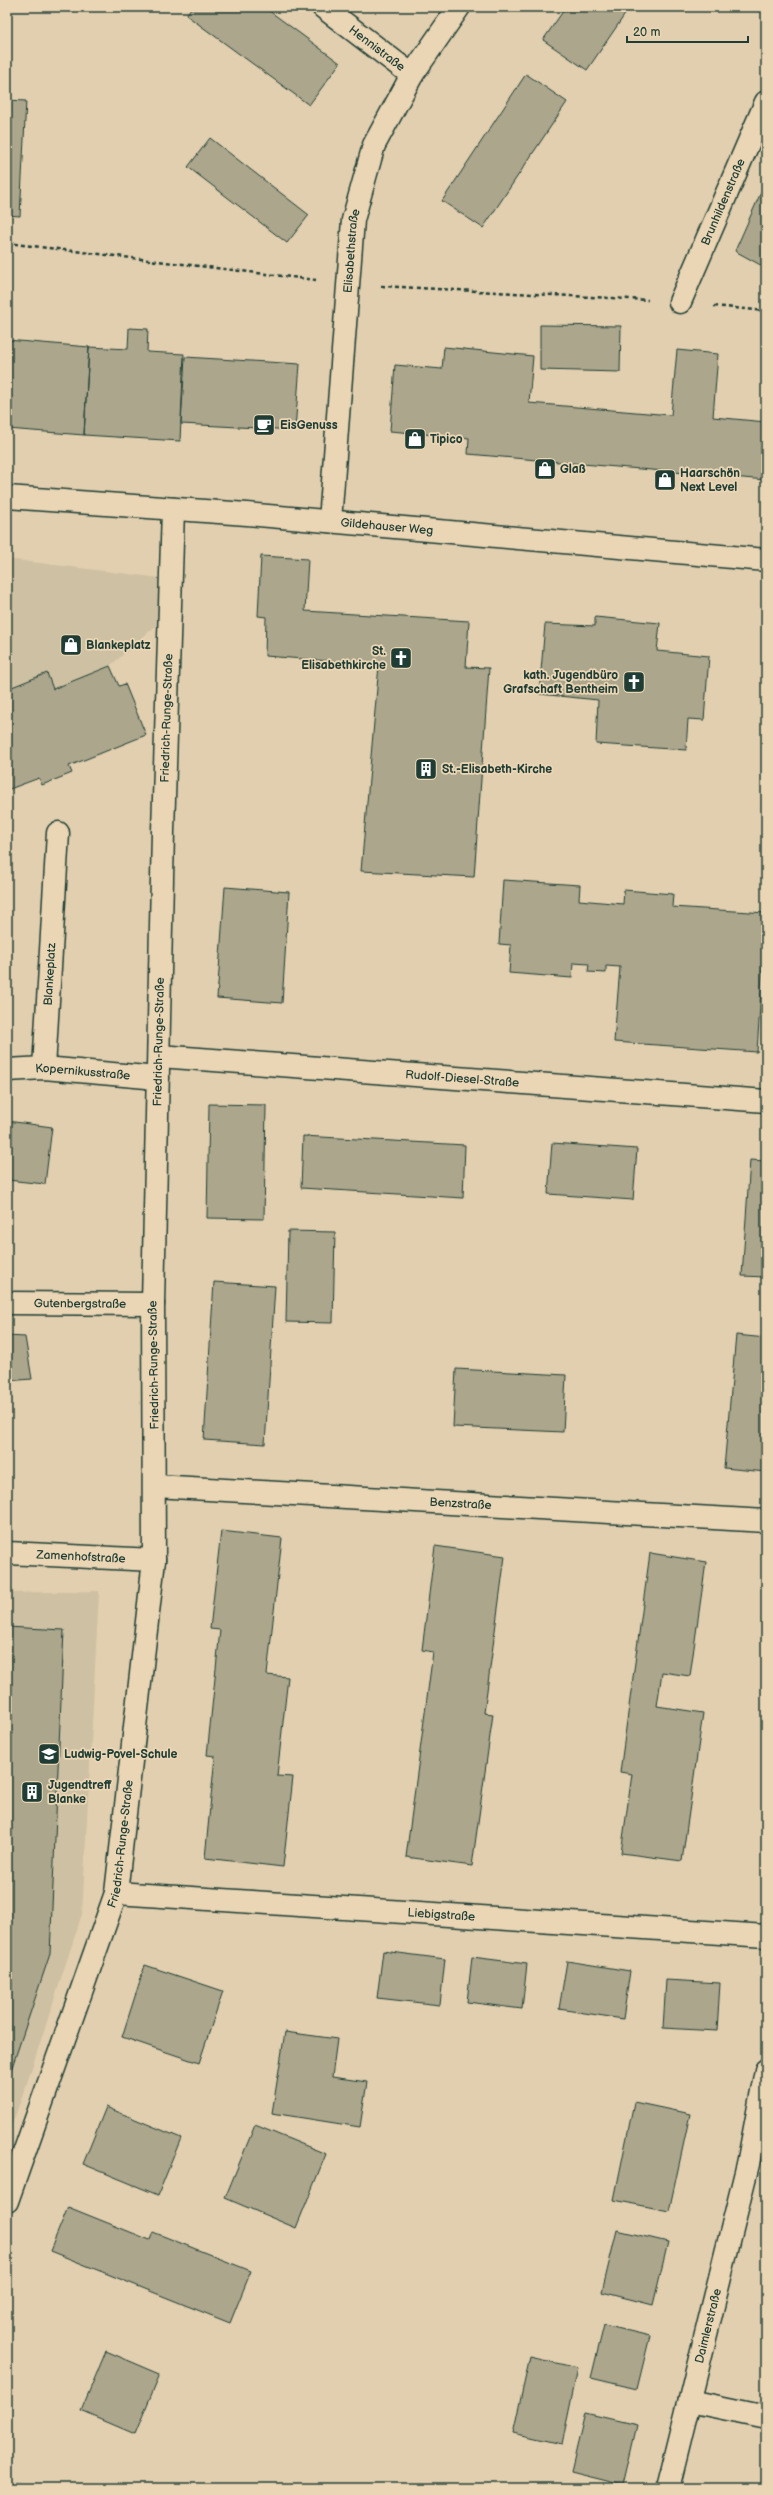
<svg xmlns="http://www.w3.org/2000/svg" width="773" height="2495" font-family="'Balsamiq Sans',sans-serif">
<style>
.built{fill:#cec0a2}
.green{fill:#c2b69b;stroke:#707a68}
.building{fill:#aba68c;stroke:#1f3d34}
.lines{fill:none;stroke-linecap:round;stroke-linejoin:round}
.minor-casing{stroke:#1f3d34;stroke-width:25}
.path{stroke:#1f3d34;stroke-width:2.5;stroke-dasharray:4 3;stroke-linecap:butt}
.minor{stroke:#ead5b4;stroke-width:22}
.labels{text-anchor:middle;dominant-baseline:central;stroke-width:3.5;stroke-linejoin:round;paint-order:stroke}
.street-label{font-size:12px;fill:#1f3d34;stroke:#ead5b4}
.poi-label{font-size:12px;font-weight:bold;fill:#1f3d34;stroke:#ead5b4;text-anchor:start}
</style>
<rect width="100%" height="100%" fill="#e2cfaf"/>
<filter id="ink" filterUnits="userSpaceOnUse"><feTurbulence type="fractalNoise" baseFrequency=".025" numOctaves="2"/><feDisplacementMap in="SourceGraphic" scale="8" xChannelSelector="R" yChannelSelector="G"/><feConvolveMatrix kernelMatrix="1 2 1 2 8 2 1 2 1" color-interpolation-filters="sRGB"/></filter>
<g filter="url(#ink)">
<path class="built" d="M7,559L160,578L159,623L110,666L53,689H7Z
M99,1591L82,1914L26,2086L7,2138V1593Z"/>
<path class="green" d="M7,2481L54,2488H7Z"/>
<path class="building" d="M192,7H264L340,63L309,105L186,15Z
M566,7H630L587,70L543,40Z
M526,74L567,102L483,228L442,201Z
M7,100L26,101L20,216L7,215Z
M210,138L309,215L287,243L188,167Z
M766,181V268L735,251Z
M540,325L621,326L620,372L540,370Z
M129,328L148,329L147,352L184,354L180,441L84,435L89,347L128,349Z
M7,340L89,347L84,435L7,429Z
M444,347L533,356L529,403L671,415L677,350L718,354L713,417L766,422V480L468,454L469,438L390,431L395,365L442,369Z
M185,357L300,364L295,430L181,424Z
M261,556L308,559L305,611L469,621L466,667L489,668L474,877L361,871L379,665L265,656L266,617L258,616Z
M595,617L660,623L657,651L709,656L704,720L688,719L686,750L596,744L598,700L539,694L545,624L595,626Z
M110,666L119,686L125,684L146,735L69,766L72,773L42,785L39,778L7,790V689L47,673L53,689Z
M503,880L580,885L579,900L623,904L624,890L673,894L672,907L766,913L757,1052L614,1042L620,967L606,966V973L588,972L589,964L573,963L572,978L509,973L511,945L499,944Z
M225,887L289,892L282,1003L217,998Z
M209,1104L266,1105L264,1219L207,1218Z
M7,1121L52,1127L45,1184L7,1180Z
M303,1136L465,1145L463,1198L301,1188Z
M552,1143L637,1149L633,1200L548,1194Z
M750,1160L766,1161V1277L742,1276Z
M288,1231L335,1232L333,1323L286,1322Z
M214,1282L275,1286L265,1444L204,1440Z
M736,1335L766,1338V1472L724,1468Z
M7,1336L25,1337L32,1379L7,1381Z
M456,1369L566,1375L563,1432L453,1427Z
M221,1531L282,1538L267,1675L288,1677L277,1776L293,1777L283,1867L205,1858L215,1756L207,1755L220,1630L210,1629Z
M435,1546L505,1556L484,1713L493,1714L472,1866L406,1857L433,1652L422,1650Z
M650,1553L706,1562L690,1676L662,1672L657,1706L703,1713L682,1861L621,1853L632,1774L620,1772Z
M7,1627L64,1630L50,1954L7,2082Z
M383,1951L445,1959L440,2005L377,1998Z
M472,1957L527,1964L522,2009L467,2002Z
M567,1961L630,1971L623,2019L559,2009Z
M145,1965L223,1991L199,2063L122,2037Z
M666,1980L720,1983L717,2031L663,2028Z
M285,2032L337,2039L332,2077L367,2082L360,2127L272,2113Z
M634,2102L690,2114L669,2211L614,2200Z
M106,2107L181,2138L158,2195L83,2164Z
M255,2125L326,2154L296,2228L225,2198Z
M68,2207L150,2240L153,2232L251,2271L230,2323L50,2251Z
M617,2230L668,2242L653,2305L602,2292Z
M604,2325L650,2336L637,2389L591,2378Z
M106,2351L160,2374L135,2434L81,2411Z
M530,2357L578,2368L562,2444L513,2433Z
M585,2413L637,2425L623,2485L571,2472Z"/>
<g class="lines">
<g class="minor-casing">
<g id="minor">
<path id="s1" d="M323,7L412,75"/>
<path id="s2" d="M680,302L766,102"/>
<path id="s3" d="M7,497L247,514L766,560"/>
<path id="s4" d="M330,521L353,220L374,145L412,75L459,7"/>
<path id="s5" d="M159,1056L766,1101"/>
<path id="s6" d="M44,1068L58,833"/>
<path id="s7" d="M7,1070L44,1068L158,1078"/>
<path id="s8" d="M7,1303L153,1304"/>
<path id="s9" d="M155,1486L766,1521"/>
<path id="s10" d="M7,1553L154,1560"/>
<path id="s11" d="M116,1893L766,1936"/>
<path id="s12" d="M7,2201L116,1893L154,1560L153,1304L163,831L173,509"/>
<path d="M690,2401L766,2417"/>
<path id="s13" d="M668,2488L748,2164L766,2070"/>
</g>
</g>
<path class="path" d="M7,243L316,280
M381,286L648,300
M714,306L766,311"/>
<use href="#minor" class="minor"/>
</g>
</g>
<defs>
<g id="cafe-square" transform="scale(1.15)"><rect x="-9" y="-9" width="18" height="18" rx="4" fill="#1f3d34" stroke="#ead5b4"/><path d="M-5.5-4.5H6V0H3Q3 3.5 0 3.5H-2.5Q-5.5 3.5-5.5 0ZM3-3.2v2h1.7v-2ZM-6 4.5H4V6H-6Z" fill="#fff"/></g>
<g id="shop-square" transform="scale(1.15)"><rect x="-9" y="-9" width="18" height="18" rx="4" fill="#1f3d34" stroke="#ead5b4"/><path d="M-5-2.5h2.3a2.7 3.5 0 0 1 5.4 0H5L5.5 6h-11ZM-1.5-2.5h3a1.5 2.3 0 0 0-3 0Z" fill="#fff"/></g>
<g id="church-square" transform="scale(1.15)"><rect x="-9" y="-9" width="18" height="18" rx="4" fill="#1f3d34" stroke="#ead5b4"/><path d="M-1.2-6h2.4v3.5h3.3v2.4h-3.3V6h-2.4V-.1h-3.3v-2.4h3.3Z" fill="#fff"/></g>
<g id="building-square" transform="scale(1.15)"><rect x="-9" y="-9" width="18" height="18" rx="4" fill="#1f3d34" stroke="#ead5b4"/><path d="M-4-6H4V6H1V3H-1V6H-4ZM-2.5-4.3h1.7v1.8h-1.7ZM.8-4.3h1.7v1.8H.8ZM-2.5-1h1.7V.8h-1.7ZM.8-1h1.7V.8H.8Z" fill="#fff"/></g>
<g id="school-square" transform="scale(1.15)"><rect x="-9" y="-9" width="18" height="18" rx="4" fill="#1f3d34" stroke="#ead5b4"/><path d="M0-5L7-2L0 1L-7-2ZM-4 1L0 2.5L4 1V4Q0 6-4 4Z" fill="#fff"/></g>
</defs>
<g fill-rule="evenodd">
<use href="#cafe-square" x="264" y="425"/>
<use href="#shop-square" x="415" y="439"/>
<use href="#shop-square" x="545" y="469"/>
<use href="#shop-square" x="665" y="480"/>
<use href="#shop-square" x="71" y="645"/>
<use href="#church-square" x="401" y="658"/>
<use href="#church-square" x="634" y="682"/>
<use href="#building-square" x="426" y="769"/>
<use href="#school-square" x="49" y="1754"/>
<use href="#building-square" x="32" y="1792"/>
</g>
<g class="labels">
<g class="street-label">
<text stroke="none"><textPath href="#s1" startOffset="68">Hennistraße</textPath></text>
<text stroke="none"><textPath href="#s2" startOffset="109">Brunhildenstraße</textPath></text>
<text stroke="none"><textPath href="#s4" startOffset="271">Elisabethstraße</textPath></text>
<text stroke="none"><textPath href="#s3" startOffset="381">Gildehauser Weg</textPath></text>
<text stroke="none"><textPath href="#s12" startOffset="1504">Friedrich-Runge-Straße</textPath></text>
<text stroke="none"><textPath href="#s6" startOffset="94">Blankeplatz</textPath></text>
<text stroke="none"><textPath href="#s12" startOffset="1180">Friedrich-Runge-Straße</textPath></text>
<text stroke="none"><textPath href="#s7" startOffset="76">Kopernikusstraße</textPath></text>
<text stroke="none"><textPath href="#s5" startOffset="304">Rudolf-Diesel-Straße</textPath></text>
<text stroke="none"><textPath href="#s8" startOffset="73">Gutenbergstraße</textPath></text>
<text transform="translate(154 1365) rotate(-91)">Friedrich-Runge-Straße</text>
<text stroke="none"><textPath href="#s9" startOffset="306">Benzstraße</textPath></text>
<text stroke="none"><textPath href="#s10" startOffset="74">Zamenhofstraße</textPath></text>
<text stroke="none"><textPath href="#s12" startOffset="376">Friedrich-Runge-Straße</textPath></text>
<text stroke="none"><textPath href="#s11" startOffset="326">Liebigstraße</textPath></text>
<text stroke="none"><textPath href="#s13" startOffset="167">Daimlerstraße</textPath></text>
</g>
<g class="poi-label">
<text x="280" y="425">EisGenuss</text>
<text x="430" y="439">Tipico</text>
<text x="560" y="469">Glaß</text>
<text x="680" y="473">Haarschön<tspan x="680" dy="14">Next Level</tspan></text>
<text x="86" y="645">Blankeplatz</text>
<text x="386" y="651" text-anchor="end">St.<tspan x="386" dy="14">Elisabethkirche</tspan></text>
<text x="618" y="675" text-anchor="end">kath. Jugendbüro<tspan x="618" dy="14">Grafschaft Bentheim</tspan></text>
<text x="442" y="769">St.-Elisabeth-Kirche</text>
<text x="64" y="1754">Ludwig-Povel-Schule</text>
<text x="48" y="1785">Jugendtreff<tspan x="48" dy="14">Blanke</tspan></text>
</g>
</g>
<rect width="773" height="2495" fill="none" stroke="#ead5b4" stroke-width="24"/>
<rect x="12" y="12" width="749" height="2471" fill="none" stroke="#1f3d34" stroke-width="1.5" filter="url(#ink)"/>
<path d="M627 36v6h121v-6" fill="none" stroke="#1f3d34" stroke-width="2"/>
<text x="633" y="36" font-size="12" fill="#1f3d34" stroke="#ead5b4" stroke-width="3" paint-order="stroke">20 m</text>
</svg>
